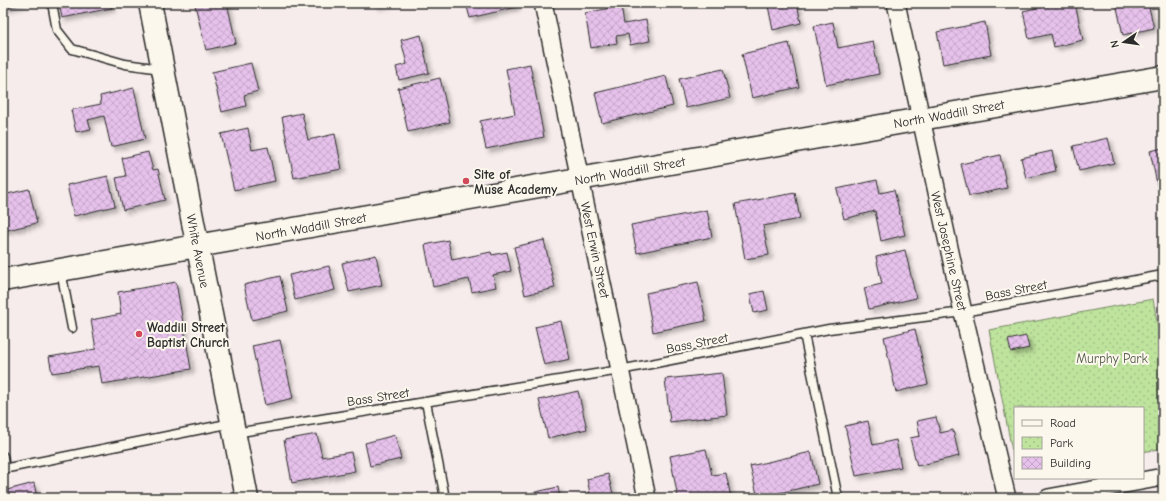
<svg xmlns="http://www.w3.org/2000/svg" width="1166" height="501" font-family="'Comic Neue',sans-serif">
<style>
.park{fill:url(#park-dots);stroke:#748764}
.building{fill:url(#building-cross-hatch);stroke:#2b2b2b;filter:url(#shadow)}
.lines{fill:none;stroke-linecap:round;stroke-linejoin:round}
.lane-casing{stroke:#2b2b2b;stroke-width:11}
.street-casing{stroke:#2b2b2b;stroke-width:20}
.secondary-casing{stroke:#2b2b2b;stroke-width:25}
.lane{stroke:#fbf7ec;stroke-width:8}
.street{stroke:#fbf7ec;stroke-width:17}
.secondary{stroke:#fbf7ec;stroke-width:22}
.poi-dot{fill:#d1495b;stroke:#fbf7ec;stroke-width:1.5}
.labels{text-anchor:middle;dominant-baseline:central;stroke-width:4;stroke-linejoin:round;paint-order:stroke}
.street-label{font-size:13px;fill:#2b2b2b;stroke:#fbf7ec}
.poi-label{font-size:13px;font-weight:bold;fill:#2b2b2b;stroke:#fbf7ec;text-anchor:start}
.park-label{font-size:13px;fill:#505948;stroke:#fbf7ec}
</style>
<defs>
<pattern id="park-dots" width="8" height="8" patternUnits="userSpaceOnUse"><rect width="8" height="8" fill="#bee39d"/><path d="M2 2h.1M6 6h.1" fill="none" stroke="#a3c387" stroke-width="1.8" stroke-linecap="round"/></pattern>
<pattern id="building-cross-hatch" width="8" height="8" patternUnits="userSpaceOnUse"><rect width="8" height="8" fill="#e6c1eb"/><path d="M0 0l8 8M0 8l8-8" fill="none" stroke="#c5a6ca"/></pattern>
<filter id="shadow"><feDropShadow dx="3.5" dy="3.5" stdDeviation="2" flood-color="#0004"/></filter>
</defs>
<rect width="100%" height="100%" fill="#f7ecec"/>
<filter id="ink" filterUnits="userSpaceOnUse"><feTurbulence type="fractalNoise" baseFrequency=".025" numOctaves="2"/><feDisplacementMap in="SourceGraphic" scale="8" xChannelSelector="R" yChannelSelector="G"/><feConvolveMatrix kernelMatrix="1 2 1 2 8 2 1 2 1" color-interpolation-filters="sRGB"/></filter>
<g filter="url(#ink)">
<path class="park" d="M1153,299L1163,355V448L1143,452V408H1015V467L989,330Z"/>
<path class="building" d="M3,3H25L3,8Z
M59,3H111L112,8L62,18Z
M205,3H227L236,43L206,50L195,5Z
M374,3H389L375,6Z
M466,3H516L517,7L470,18Z
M780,3H797L801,23L773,30L768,6Z
M1053,3H1075L1083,40L1054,47L1051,34L1029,39L1023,11L1054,4Z
M1116,3H1148L1154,28L1123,35Z
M621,6L624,24L646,20L650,41L630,45L628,34L616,36L617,43L591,48L585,13Z
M833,22L838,48L873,41L879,74L826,85L814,26Z
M985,22L991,55L943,64L937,32Z
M421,35L429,73L399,80L396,67L407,64L401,40Z
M789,43L799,87L752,98L742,54Z
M251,63L258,91L244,95L246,106L222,112L212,72Z
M530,64L544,137L486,149L480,121L515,114L506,69Z
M723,69L730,98L686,108L679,79Z
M666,76L673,106L602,123L595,93Z
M440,78L450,122L408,132L398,88Z
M134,88L145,139L111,147L104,116L88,120L91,129L76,132L71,110L101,104L100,96Z
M302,113L308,140L335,134L342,169L294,178L282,117Z
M248,128L252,150L268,147L275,181L234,190L221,134Z
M1108,138L1114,163L1079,171L1073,146Z
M1163,148V192L1159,193L1150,151Z
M1052,151L1056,171L1026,178L1021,158Z
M148,152L153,170L158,169L165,200L123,210L116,178L126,176L122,158Z
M1000,155L1007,188L969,196L961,164Z
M108,176L115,206L74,216L67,185Z
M877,180L880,193L894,190L905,235L881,241L875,211L844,219L837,189Z
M29,189L37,223L3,231V195Z
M795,193L800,219L763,226L769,255L745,259L735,204Z
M707,210L712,237L637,253L631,225Z
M448,240L452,260L491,252L492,255L507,252L511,271L493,275L496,287L472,292L469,279L433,287L425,245Z
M544,240L555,288L525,295L514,247Z
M905,250L916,298L869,309L864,288L882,284L876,257Z
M376,255L382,285L349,292L342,263Z
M329,266L335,290L295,300L289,275Z
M280,276L288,311L252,320L244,285Z
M176,282L191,369L102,384L99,366L52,373L49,357L96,349L91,320L121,314L118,292Z
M698,282L706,321L653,332L646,293Z
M764,291L768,310L754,313L750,294Z
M561,321L570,359L544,365L535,327Z
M915,329L928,384L896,392L884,337Z
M1026,336L1029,348L1011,352L1008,340Z
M280,340L293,398L265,405L252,346Z
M722,373L727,415L670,422L665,379Z
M578,391L587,429L548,438L539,400Z
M936,417L940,433L953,430L959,456L917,466L910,438L920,436L917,421Z
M868,421L873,445L896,440L901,467L856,476L845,426Z
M317,434L322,457L351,452L355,471L292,483L284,440Z
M395,435L401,459L370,466L365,443Z
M706,449L712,475L726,473L731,498H678L670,456Z
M811,452L818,484L758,498L750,466Z
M608,474L614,498H570L590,493L587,479Z
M34,483L37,498H3V491Z
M558,487L560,498H514V497Z"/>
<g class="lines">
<g class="lane-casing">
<path id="lane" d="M52,3L57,30L72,49L125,64L161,69
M61,271L72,328
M804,334L838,498
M426,402L445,498
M235,433L620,370L829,329L963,312L1163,275
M3,456L5,468
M3,469L232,423"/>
</g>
<g class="street-casing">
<path id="street" d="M543,3L647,498
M896,3L963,312L1007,498
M1048,498L1163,477"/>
</g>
<g class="secondary-casing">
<path id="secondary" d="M150,3L247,498
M3,280C390,215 776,143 1163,77"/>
</g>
<use href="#lane" class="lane"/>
<use href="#street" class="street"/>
<use href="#secondary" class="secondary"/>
</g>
</g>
<g class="poi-dot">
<circle cx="466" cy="181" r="4"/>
<circle cx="139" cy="334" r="4"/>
</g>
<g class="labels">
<g class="street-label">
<text transform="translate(949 114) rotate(-10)">North Waddill Street</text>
<text transform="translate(630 171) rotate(-10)">North Waddill Street</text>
<text transform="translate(311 227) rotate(-10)">North Waddill Street</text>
<text transform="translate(595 250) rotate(78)">West Erwin Street</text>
<text transform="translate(198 251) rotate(79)">White Avenue</text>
<text transform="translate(949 251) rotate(77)">West Josephine Street</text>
<text transform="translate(1016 290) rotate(-11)">Bass Street</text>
<text transform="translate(697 343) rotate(-11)">Bass Street</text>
<text transform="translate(378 397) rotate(-9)">Bass Street</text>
</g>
<g class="poi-label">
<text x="474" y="174">Site of<tspan x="474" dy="15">Muse Academy</tspan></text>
<text x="147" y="327">Waddill Street<tspan x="147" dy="15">Baptist Church</tspan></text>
</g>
<g class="park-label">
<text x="1112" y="358">Murphy Park</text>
</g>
</g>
<rect width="1166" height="501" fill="none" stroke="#fbf7ec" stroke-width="16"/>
<rect x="8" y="8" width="1150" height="485" fill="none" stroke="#2b2b2b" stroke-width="1.5" filter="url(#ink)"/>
<rect x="1014" y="407" width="130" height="72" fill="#fbf7ec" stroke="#a8a59f"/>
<rect x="1022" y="420" width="20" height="6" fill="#fbf7ec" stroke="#a8a59f"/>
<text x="1050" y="427" font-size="12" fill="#2b2b2b">Road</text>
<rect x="1022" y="437" width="20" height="12" fill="url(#park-dots)" stroke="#a8a59f"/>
<text x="1050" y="447" font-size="12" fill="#2b2b2b">Park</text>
<rect x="1022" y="457" width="20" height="12" fill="url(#building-cross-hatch)" stroke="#a8a59f"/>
<text x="1050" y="467" font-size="12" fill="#2b2b2b">Building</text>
<g transform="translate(1124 42) rotate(257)" stroke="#fbf7ec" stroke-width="3" paint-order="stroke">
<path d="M0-3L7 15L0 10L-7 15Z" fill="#2b2b2b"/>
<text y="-6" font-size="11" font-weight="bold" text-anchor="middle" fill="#2b2b2b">N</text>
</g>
</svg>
